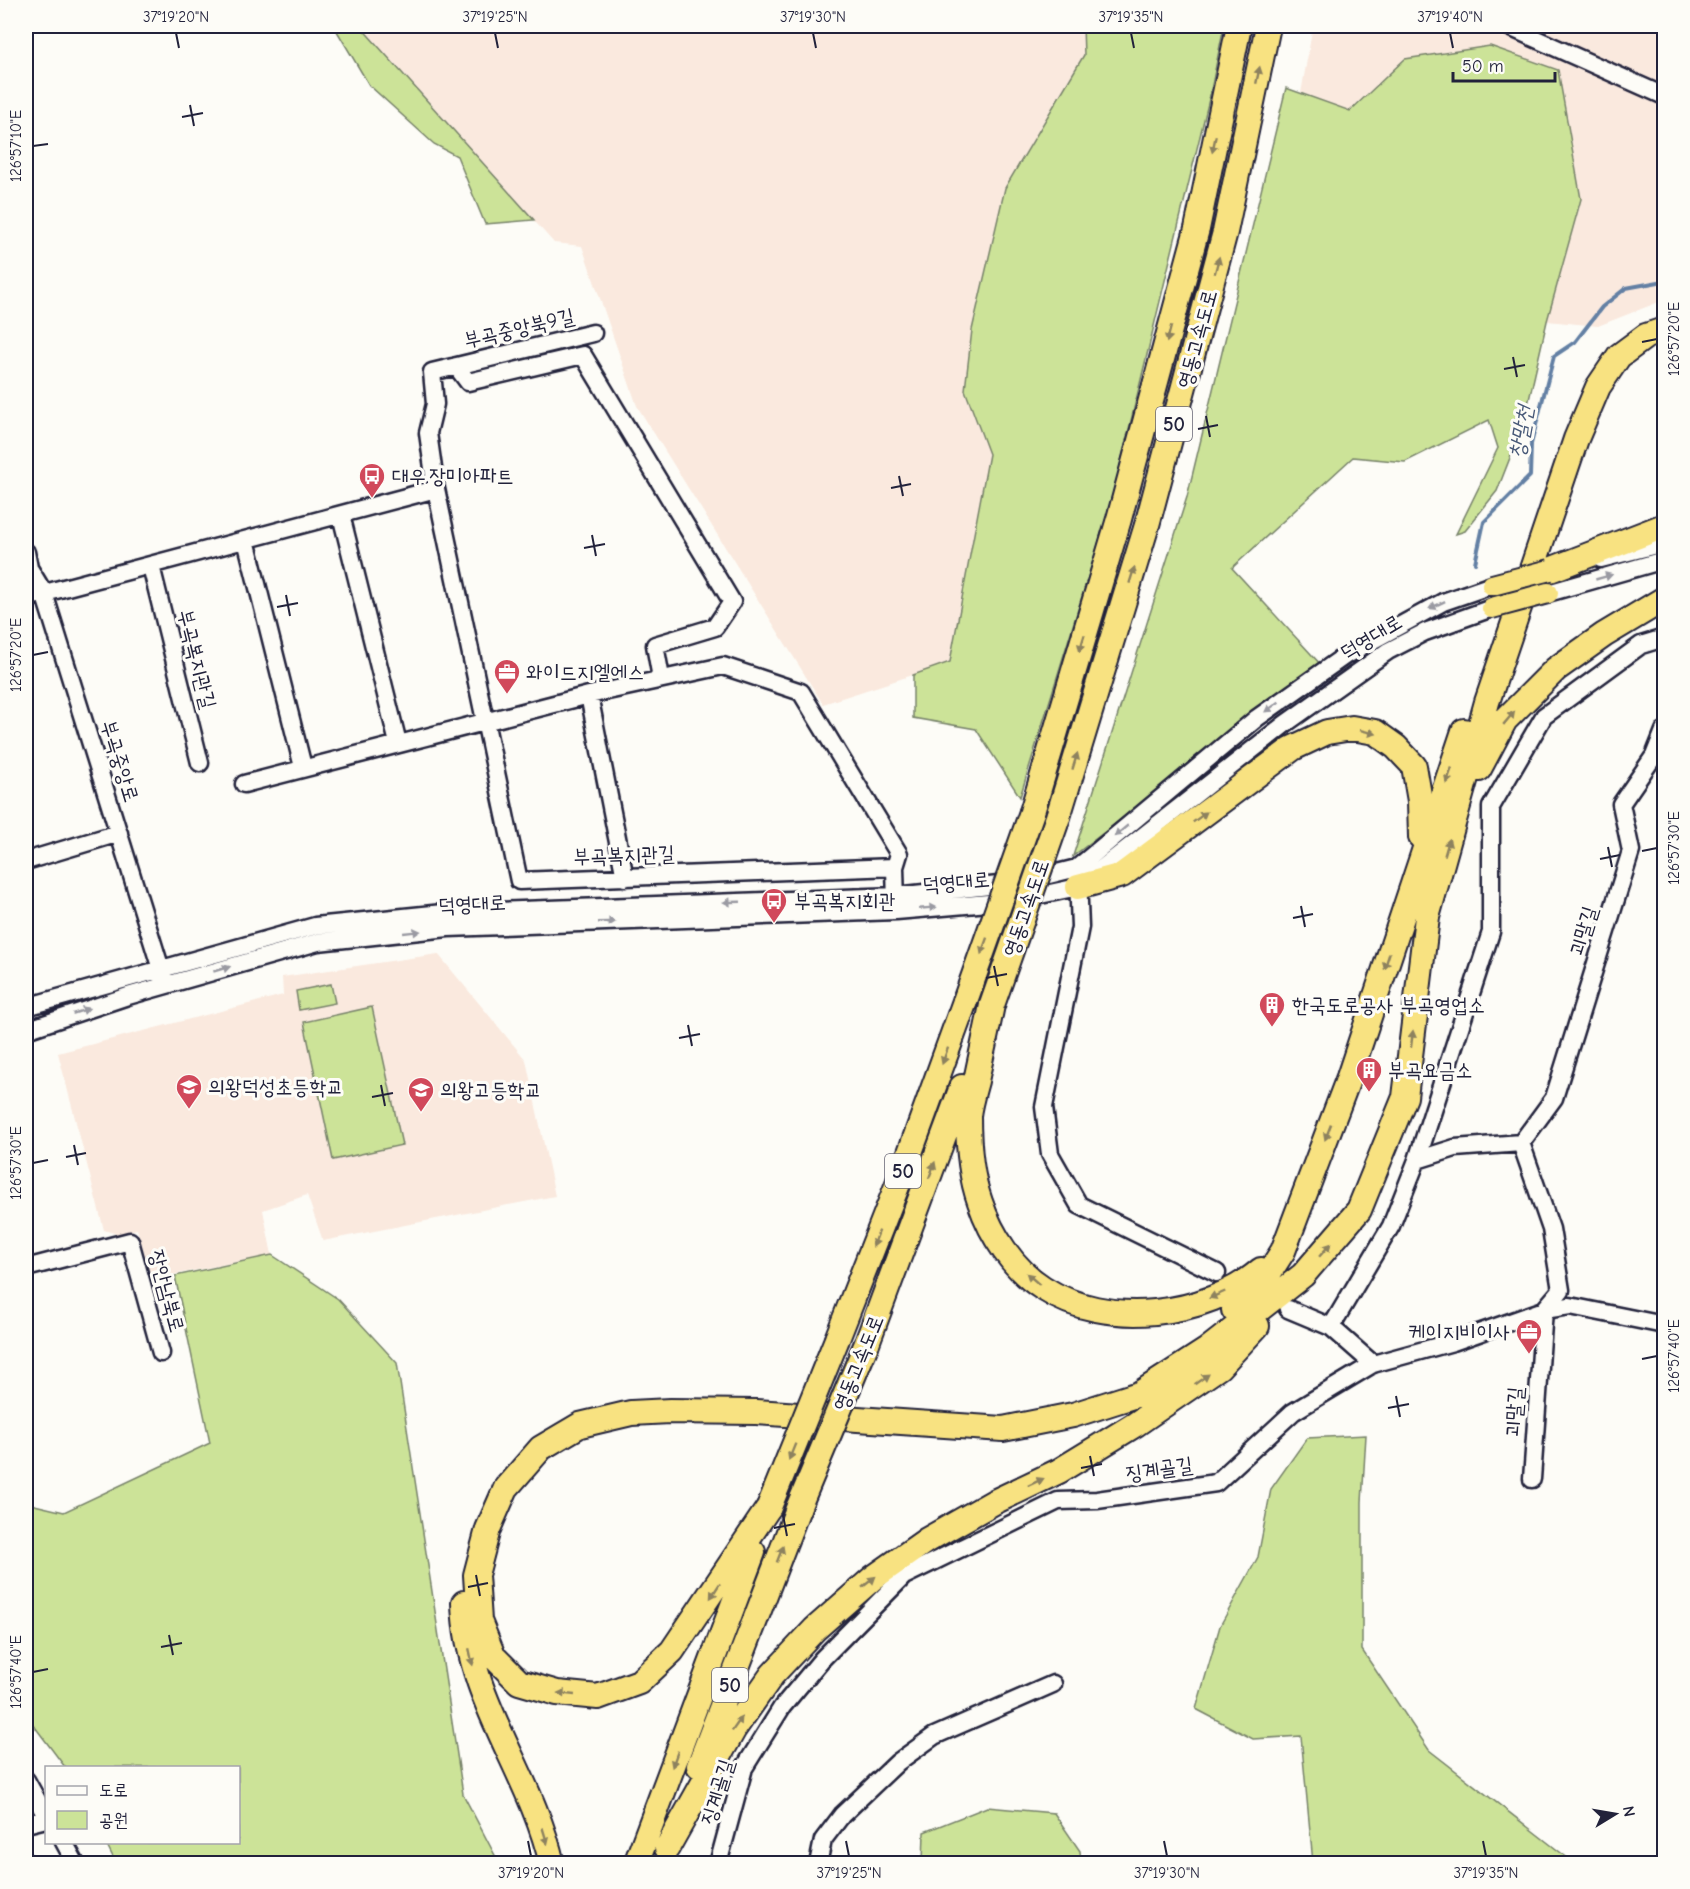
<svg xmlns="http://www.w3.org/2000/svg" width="1690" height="1889" font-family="'Comic Neue','Poor Story',sans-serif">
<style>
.built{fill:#fae9de}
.green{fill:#cce398;stroke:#77826a;stroke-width:1.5}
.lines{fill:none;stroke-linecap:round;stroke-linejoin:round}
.stream{stroke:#6480a4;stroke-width:4}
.minor-casing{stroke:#22223b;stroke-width:21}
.highway-casing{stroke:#22223b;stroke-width:28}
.minor{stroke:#fdfcf7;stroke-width:16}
.highway{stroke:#f8e281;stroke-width:24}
.major-bridge-casing{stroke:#22223b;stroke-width:24;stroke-linecap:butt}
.highway-bridge-casing{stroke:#22223b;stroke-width:28;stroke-linecap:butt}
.major-bridge{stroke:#f8e281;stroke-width:20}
.highway-bridge{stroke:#f8e281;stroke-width:24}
.oneway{fill:#8d825e}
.oneway2{fill:#9a9aa2}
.ticks{fill:none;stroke:#22223b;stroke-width:2}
.labels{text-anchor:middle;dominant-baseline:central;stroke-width:6;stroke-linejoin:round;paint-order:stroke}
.shield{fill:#fdfcf7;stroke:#646373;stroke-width:1.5}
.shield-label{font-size:20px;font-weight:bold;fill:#22223b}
.street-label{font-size:21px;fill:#22223b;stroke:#fdfcf7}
.poi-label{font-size:21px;fill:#22223b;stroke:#fdfcf7;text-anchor:start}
.water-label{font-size:22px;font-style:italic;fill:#485978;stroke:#fdfcf7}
.neatline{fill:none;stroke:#22223b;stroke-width:2}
.ticks-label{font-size:15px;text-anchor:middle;fill:#22223b}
</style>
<rect width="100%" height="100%" fill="#fdfcf7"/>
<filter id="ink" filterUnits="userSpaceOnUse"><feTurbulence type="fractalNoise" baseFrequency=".0167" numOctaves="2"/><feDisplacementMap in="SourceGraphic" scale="12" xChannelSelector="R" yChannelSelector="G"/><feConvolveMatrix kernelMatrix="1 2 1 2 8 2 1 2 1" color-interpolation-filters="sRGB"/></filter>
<g filter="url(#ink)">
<path class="built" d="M360,26H1083L1084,55L1005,188L965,390L989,453L950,663L823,704L637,406L582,246L554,243Z
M1313,26H1664V300L1598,326L1547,321L1581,199L1405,59L1350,111L1301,93Z
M438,954L526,1060L555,1196L323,1241L307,1195L263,1210L272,1255L152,1279L137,1229L117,1234L104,1230L58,1053L283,995L282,977Z"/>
<path class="green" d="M334,26H360L534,220L485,224L457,156L434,144L369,85Z
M1083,26H1224L1210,95L1112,499L1020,797L976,729L913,718V675L950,662L989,454L965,390L972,330L1005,188L1084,55Z
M1490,46L1558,70L1581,199L1547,321L1524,422L1497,491L1465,531L1456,534L1498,448L1489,420L1405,462L1353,457L1232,568L1322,666L1073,856L1187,497L1286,88L1350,111L1405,59Z
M331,984L335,1003L299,1010L296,991Z
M372,1007L402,1145L333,1160L304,1022Z
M272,1255L338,1299L397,1363L463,1794L499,1863H116L106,1843L238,1842V1768L65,1767L26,1715V1503L64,1512L210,1443L175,1276Z
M1366,1435L1362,1502V1650L1429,1750L1574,1863H1313L1301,1736L1253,1739L1196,1709L1220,1626L1258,1557L1271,1489L1307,1438Z
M987,1807L1054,1813L1080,1851L1081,1863H923L924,1832Z"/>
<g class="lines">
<path class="stream" d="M1475,563L1484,522L1530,476L1531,444L1554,356L1575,342L1602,307L1626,288L1664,281
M26,1847L36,1864"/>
<g class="minor-casing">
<path id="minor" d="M1507,26L1664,96
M593,333L432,372L435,404L428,433L436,489L519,881L895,867
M456,366L468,382L583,355L732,602L715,627L655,645L661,678
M341,515L398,743
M246,540L303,767
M26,552L29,568L44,593L164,979
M1601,559L1664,543
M151,566L200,763
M1548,593L1664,560
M26,598L436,489
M589,695L625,878
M244,784L589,695L723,666L801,692L899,854L895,867L896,904
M26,861L119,833
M1078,878L1080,927L1044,1107L1050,1154L1079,1205L1217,1273
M26,1007L315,926L443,913L896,896L1017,883L1077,868L1257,718L1346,655L1443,602L1492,585
M26,1030L128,996L318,942L448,928L896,911L1012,901L1078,887L1285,724L1388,651L1425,632L1492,608
M1521,1143L1551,1229L1561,1290L1544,1310L1532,1479
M1417,1160L1455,1148L1521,1143L1554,1098L1631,851L1621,804L1654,756L1664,731
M26,1268L130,1241L161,1353
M1288,1309L1331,1327L1373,1364
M1331,1327L1391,1226L1417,1160L1491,932V807L1544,716L1641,645L1664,638
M26,1780L46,1816
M26,1824L46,1819
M64,1842L76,1864
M718,1864L744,1768L782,1707L822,1659L904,1576L1058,1501L1097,1500L1216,1483L1293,1412L1373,1364L1453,1342L1544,1310L1570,1306L1664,1325
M818,1864L823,1840L842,1815L898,1762L934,1736L1053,1684"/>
</g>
<g class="highway-casing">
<path id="highway" d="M1550,570L1664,526
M1479,769L1505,720L1556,669L1604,635L1664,599
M1032,812L1119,519L1197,229L1239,26
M1058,817L1147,525L1225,232L1268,26
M1078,887L1122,875L1293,748L1327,732L1352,728L1375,732L1396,747L1414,766L1420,801L1421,837
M992,1005C987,1030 981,1056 976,1081C973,1092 969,1105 968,1116C968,1142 971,1177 980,1202C991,1235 1013,1269 1043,1288C1106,1329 1206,1317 1261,1270
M1234,1310L1260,1287L1283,1251L1349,1077L1464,731
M837,1339L908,1158L965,1001
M867,1343L962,1087
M769,1507L672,1651L639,1682L598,1697L557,1693L519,1682L493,1656L479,1621L476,1575L488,1529L506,1488L541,1448L580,1425L631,1413L670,1411L756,1412L1003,1429L1073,1415L1139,1394L1207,1350L1303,1275L1359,1210L1405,1097L1427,917L1487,702L1576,439L1598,387L1619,356L1646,336L1664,330
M464,1603C467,1700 531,1772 552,1864
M699,1766L799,1506
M667,1848L734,1729L772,1675L815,1629L873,1578L927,1540L994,1502L1059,1471L1136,1424L1219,1367L1257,1326
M636,1864L753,1552"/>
</g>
<use href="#minor" class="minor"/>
<use href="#highway" class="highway"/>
<g class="major-bridge-casing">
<path id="major-bridge" d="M1492,585L1550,570
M1492,608L1548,593"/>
</g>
<g class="highway-bridge-casing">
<path id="highway-bridge" d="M965,1001L1032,812
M992,1005L1058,817
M799,1506L867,1343
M769,1507L837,1339"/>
</g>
<use href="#major-bridge" class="major-bridge"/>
<use href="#highway-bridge" class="highway-bridge"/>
</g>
<defs><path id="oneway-solid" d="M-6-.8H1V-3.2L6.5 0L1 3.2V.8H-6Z" transform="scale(1.5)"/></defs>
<g class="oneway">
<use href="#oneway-solid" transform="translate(1258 75) rotate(-78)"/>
<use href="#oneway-solid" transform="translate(1214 144) rotate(102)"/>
<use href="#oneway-solid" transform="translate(1217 265) rotate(-75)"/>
<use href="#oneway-solid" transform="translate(1169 334) rotate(105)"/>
<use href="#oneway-solid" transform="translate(1132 575) rotate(-73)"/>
<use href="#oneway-solid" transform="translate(1082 643) rotate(107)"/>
<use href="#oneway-solid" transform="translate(1509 718) rotate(-50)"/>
<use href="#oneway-solid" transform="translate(1368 732) rotate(14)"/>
<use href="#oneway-solid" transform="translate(1075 761) rotate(-73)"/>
<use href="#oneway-solid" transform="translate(1449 776) rotate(109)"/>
<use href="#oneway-solid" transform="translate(1200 817) rotate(-37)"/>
<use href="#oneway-solid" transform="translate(1447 847) rotate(-74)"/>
<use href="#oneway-solid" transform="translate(984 946) rotate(110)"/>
<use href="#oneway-solid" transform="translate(1387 961) rotate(108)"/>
<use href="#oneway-solid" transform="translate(1412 1039) rotate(-83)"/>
<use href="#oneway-solid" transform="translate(945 1056) rotate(110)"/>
<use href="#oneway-solid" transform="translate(1328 1132) rotate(111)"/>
<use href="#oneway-solid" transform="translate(932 1170) rotate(-70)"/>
<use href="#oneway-solid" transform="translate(876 1239) rotate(111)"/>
<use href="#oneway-solid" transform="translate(1325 1250) rotate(-49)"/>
<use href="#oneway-solid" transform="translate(1033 1279) rotate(-139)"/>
<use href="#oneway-solid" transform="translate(1217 1295) rotate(157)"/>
<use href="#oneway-solid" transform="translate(1202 1379) rotate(-35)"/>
<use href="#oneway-solid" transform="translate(792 1452) rotate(112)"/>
<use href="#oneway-solid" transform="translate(1036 1482) rotate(-25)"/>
<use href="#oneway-solid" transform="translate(780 1554) rotate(-69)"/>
<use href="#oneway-solid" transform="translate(869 1582) rotate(-39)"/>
<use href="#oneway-solid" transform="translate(715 1591) rotate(123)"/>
<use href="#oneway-solid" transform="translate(471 1657) rotate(78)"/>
<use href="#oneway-solid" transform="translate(566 1694) rotate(-174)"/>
<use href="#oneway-solid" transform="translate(737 1724) rotate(-55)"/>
<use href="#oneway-solid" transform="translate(675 1759) rotate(110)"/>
<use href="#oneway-solid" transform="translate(545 1836) rotate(73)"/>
</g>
<g class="oneway2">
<use href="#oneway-solid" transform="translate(1604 577) rotate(-16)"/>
<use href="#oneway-solid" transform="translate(1437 605) rotate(155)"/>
<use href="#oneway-solid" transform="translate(1272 707) rotate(145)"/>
<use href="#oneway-solid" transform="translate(1121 831) rotate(140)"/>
<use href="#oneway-solid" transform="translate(732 902) rotate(178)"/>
<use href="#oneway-solid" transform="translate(928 908) rotate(-5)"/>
<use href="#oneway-solid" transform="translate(607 922) rotate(-2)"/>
<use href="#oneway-solid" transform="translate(412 932) rotate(-6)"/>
<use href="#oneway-solid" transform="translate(222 969) rotate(-16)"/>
<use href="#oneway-solid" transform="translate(81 1011) rotate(-18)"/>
</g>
</g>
<path class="ticks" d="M176,33L179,48M495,33L498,48M813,33L816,48M1131,33L1134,48M1450,33L1453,48M190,105L194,126M182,117L203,113M33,146L48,144M1642,342L1657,339M1513,357L1517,377M1504,369L1525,365M1206,416L1210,437M1198,429L1218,425M899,476L903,496M891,488L911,484M592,535L596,556M584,548L605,544M286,595L290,616M277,607L298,603M33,655L48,652M1608,847L1612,867M1642,851L1657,848M1600,859L1620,855M1301,906L1305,927M1293,918L1313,914M994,966L998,986M986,978L1007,974M688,1025L692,1046M679,1038L700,1034M381,1085L385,1106M372,1097L393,1093M74,1145L78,1165M66,1157L86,1153M33,1163L48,1160M1642,1359L1657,1356M1396,1396L1400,1417M1388,1408L1409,1404M1090,1456L1094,1476M1081,1468L1102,1464M783,1515L787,1536M774,1528L795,1524M476,1575L480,1596M468,1587L488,1583M169,1635L173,1655M161,1647L182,1643M33,1672L48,1669M528,1841L531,1856M846,1841L849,1856M1164,1841L1167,1856M1483,1841L1486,1856"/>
<defs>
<g id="bus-pin" transform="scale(1.35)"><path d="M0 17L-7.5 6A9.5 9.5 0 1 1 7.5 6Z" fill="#d1495b" stroke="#fdfcf7"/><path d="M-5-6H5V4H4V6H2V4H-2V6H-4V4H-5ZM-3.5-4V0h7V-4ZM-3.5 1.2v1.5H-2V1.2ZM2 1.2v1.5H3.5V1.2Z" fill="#fff"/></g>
<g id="office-pin" transform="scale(1.35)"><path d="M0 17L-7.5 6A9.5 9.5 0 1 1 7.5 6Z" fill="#d1495b" stroke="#fdfcf7"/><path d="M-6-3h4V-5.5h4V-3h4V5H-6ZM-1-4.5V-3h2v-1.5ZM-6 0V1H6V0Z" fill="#fff"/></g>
<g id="building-pin" transform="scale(1.35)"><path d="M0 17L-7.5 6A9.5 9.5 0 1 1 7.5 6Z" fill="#d1495b" stroke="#fdfcf7"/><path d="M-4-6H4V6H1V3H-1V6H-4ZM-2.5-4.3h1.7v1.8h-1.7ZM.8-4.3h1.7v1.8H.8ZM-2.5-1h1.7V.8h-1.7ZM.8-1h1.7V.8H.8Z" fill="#fff"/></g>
<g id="school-pin" transform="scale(1.35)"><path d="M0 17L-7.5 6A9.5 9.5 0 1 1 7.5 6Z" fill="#d1495b" stroke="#fdfcf7"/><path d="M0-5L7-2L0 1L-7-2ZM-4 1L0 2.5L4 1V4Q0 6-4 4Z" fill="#fff"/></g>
</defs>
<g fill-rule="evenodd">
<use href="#bus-pin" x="372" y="476"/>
<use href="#office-pin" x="507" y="672"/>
<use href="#bus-pin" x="774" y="901"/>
<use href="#building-pin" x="1272" y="1005"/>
<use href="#building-pin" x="1369" y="1070"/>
<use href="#school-pin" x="189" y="1087"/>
<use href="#school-pin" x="421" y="1090"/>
<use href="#office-pin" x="1529" y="1332"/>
</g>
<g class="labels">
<g class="shield">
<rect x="1156" y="407" width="36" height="34" rx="4.5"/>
<rect x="885" y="1154" width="36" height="34" rx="4.5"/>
<rect x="712" y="1668" width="36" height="34" rx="4.5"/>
</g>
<g class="shield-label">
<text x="1174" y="424">50</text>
<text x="903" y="1171">50</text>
<text x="730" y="1685">50</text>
</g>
<g class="street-label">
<text transform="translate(519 328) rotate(-13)">부곡중앙북9길</text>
<text transform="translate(1197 339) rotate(-75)">영동고속도로</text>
<text transform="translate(1371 637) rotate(-31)">덕영대로</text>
<text transform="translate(197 659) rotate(76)">부곡복지관길</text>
<text transform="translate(120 761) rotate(73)">부곡중앙로</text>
<text transform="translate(624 855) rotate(-2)">부곡복지관길</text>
<text transform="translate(956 882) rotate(-5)">덕영대로</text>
<text transform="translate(472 904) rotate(-3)">덕영대로</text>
<text transform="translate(1026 908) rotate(-71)">영동고속도로</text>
<text transform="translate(1583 931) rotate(-73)">괴말길</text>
<text transform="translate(167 1291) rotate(75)">장안남북로</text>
<text transform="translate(858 1363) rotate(-68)">영동고속도로</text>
<text transform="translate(1514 1412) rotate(-86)">괴말길</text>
<text transform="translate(1159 1469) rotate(-8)">징계골길</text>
<text transform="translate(717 1792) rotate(-73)">징계골길</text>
</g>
<g class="poi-label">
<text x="392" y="476">대우.장미아파트</text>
<text x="526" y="672">와이드지엘에스</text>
<text x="794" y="901">부곡복지회관</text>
<text x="1292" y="1005">한국도로공사 부곡영업소</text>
<text x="1388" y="1070">부곡요금소</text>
<text x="208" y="1087">의왕덕성초등학교</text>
<text x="440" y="1090">의왕고등학교</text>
<text x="1510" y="1332" text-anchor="end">케이지비이사</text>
</g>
<g class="water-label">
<text transform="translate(1521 432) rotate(-80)">창말천</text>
</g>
</g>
<rect width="1690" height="1889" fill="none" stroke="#fdfcf7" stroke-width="66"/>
<rect x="45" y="1766" width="195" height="78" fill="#fdfcf7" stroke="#a5a5ac" stroke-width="1.5"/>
<rect x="57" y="1786" width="30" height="9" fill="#fdfcf7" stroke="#a5a5ac" stroke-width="1.5"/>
<text x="99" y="1796" font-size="18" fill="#22223b">도로</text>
<rect x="57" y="1811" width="30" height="18" fill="#cce398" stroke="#a5a5ac" stroke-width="1.5"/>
<text x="99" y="1826" font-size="18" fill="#22223b">공원</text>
<g transform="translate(1615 1814) rotate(79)" stroke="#fdfcf7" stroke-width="4.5" paint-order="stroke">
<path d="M0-4.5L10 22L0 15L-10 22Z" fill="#22223b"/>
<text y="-9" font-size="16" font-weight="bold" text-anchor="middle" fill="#22223b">N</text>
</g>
<path d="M1453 72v9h102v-9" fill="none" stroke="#22223b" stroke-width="3"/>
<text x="1462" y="72" font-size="18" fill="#22223b" stroke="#fdfcf7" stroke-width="4.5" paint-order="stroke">50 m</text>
<rect x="33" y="33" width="1624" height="1823" class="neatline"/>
<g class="ticks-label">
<text x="176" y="22">37°19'20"N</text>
<text x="495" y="22">37°19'25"N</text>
<text x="813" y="22">37°19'30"N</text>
<text x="1131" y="22">37°19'35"N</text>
<text x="1450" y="22">37°19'40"N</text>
<text transform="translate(16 146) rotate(-90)" y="5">126°57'10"E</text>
<text transform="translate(1674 339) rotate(-90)" y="5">126°57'20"E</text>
<text transform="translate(16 655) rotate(-90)" y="5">126°57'20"E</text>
<text transform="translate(1674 848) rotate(-90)" y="5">126°57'30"E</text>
<text transform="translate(16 1163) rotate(-90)" y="5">126°57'30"E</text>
<text transform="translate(1674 1356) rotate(-90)" y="5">126°57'40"E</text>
<text transform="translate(16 1672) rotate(-90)" y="5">126°57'40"E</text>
<text x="531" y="1878">37°19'20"N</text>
<text x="849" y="1878">37°19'25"N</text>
<text x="1167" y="1878">37°19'30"N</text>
<text x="1486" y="1878">37°19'35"N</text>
</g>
</svg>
